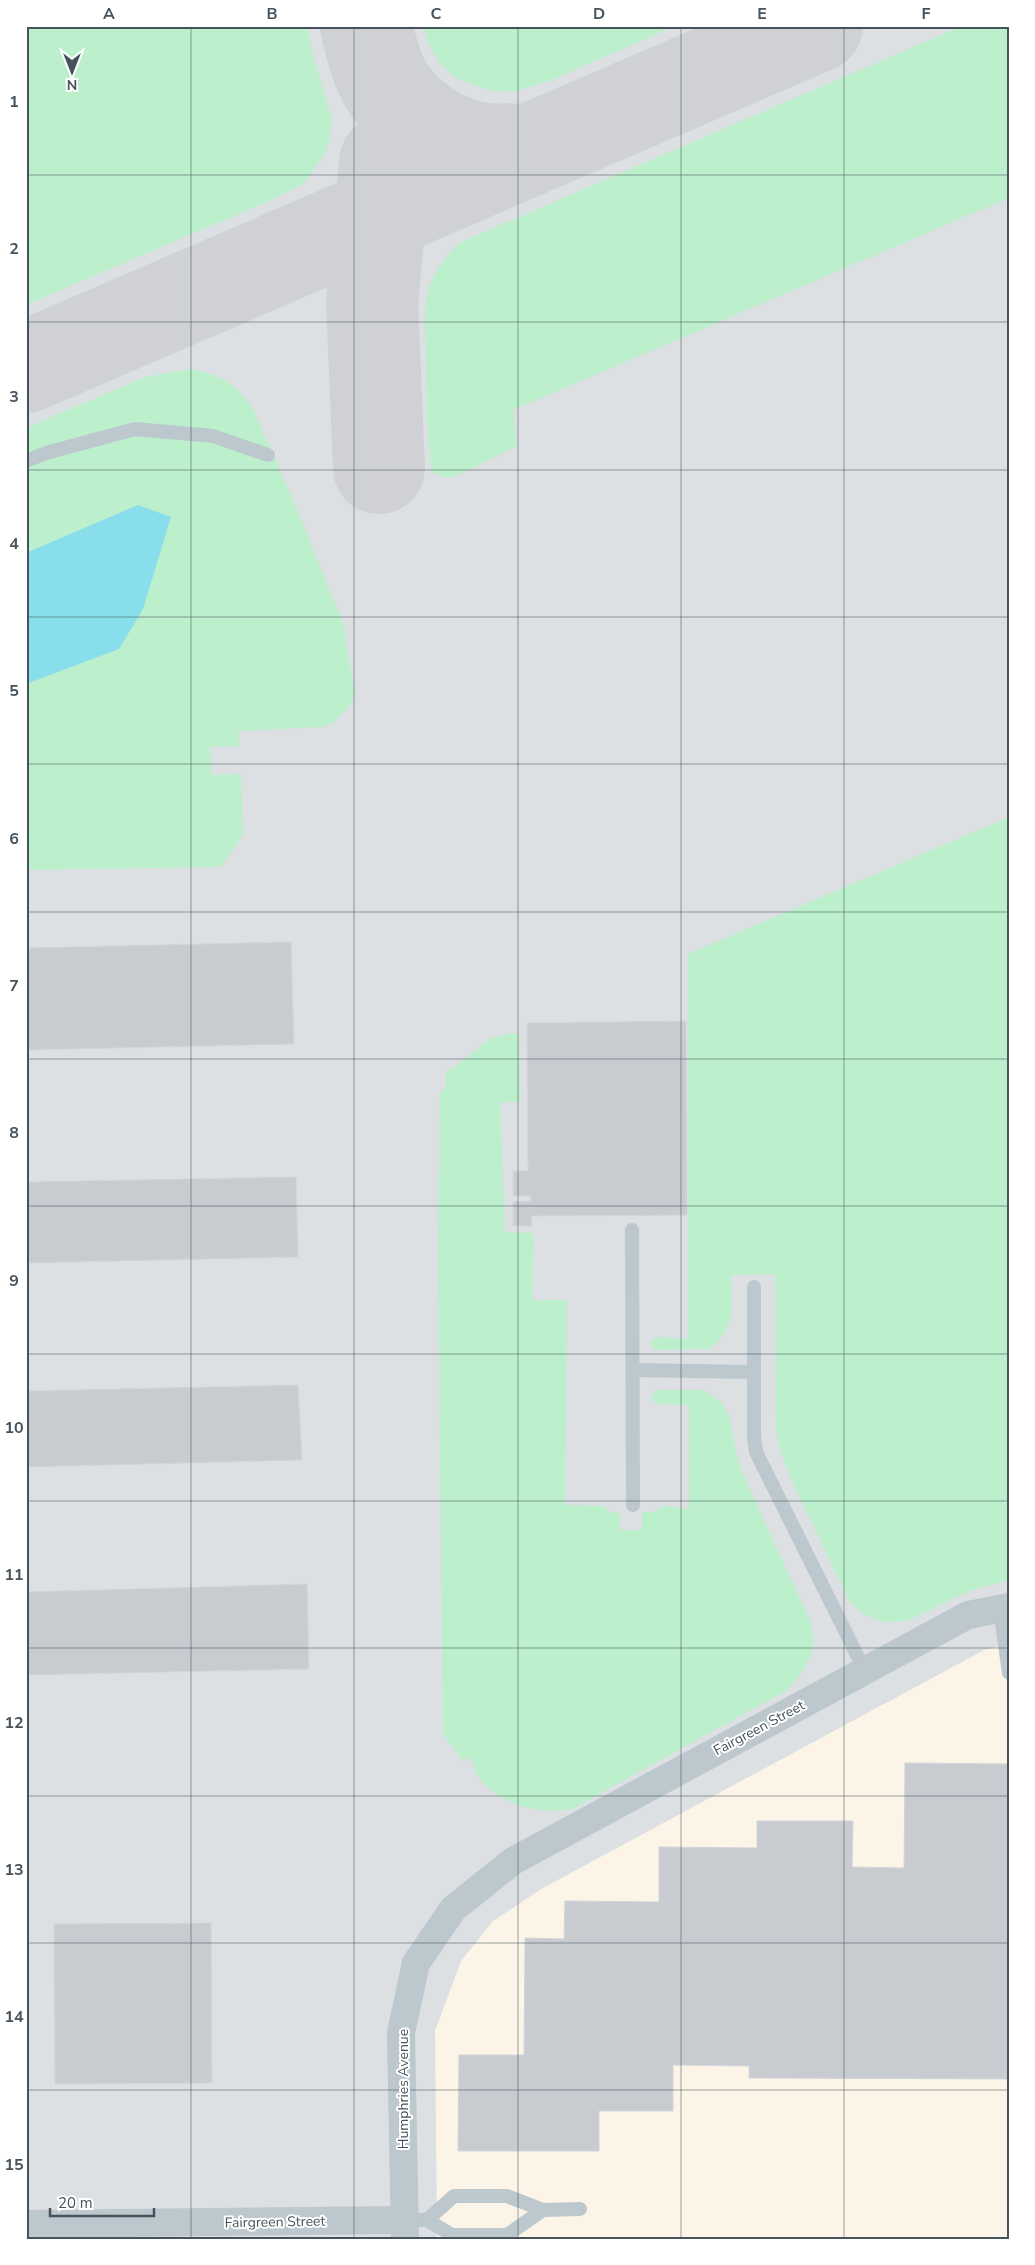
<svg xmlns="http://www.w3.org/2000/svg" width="1035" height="2265" font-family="'Nunito Sans',sans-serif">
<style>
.commercial{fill:#fcf5e7}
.airport{fill:#dde0e3}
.green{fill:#bcefcc}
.water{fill:#89deec}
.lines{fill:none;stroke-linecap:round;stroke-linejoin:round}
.taxiway{stroke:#d0d1d4;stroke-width:92}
.building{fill:#c8ccd1;stroke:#d2d5da}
.lane{stroke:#bcc7ce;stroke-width:14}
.street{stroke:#bcc7ce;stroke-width:28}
.grid{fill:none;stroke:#46535c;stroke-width:1;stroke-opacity:0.55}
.labels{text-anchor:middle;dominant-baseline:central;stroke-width:4;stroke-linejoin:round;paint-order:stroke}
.street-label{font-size:14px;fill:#46535c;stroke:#fff}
.neatline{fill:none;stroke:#46535c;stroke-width:2}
.grid-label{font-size:16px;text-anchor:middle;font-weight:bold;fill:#46535c}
</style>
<rect width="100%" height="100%" fill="#f1eeee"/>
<path class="commercial" d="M1009,1644V2239H437L435,2031L461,1961L493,1921L541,1889L984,1650Z"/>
<path class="airport" d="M26,26H1009V1644L984,1650L541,1889L493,1921L461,1961L435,2031L437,2239H26Z"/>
<path class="green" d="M26,26H307L314,58L332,119L330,138L325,154L303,184L271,200L26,305Z
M423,26H675L549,81L514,92L491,91L454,77L440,64L429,44Z
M962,26H1009V198L513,410L517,446L458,475L444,478L432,472C426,434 427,396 426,358C426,334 422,307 430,285C437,268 447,253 461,242Z
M191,369C218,374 237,384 252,407L294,502L343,623L355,695C349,707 337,723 324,727L239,731V746L210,747L212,775L241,774L243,835L221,867L26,870V428L145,377Z
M1009,817V1580L972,1590L907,1621L881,1622L862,1613L849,1601L789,1474L780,1450L776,1431L775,1274L731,1275C732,1307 737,1325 710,1349L655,1350L651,1345V1340L658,1337L688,1339V954Z
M511,1033L519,1034L520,1102H500L505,1232L534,1233L532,1300H567L565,1505L603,1506L611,1513L620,1512V1530H642V1512H655L663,1506L689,1509V1405L657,1404L652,1400L651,1396L657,1390H703L722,1403L730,1418L736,1453L742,1472L810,1621C819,1653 807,1665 789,1689L572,1809C542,1813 514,1809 490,1789C486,1785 479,1780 477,1775C474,1769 473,1762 470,1756L464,1762L443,1734L438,1252L440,1093L446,1088V1070H451L491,1038Z"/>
<path class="water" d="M138,505L171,517L143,609L119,649L26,684V553Z"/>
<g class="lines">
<path class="taxiway" d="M366,26C371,47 376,70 388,88C413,127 463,153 509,149
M26,367L817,26
M379,468L372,303L385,162"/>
</g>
<path class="building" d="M291,942L294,1044L26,1050V948Z
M686,1021L687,1215L531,1216L532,1226H513V1202L531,1201V1196H513V1171H528L527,1023Z
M296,1177L298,1257L26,1263V1182Z
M298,1385L302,1460L26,1467V1391Z
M307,1584L309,1669L26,1675V1592Z
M905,1763L1009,1764V2079L749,2078V2066L673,2065V2111H599V2151H458L459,2055H524L525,1938L564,1939L565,1901L659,1902V1847L757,1848V1821H853L852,1867L904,1868Z
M211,1923L212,2083L55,2084L54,1924Z"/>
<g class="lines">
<path class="lane" d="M26,461L46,453L135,429L213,436L268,455
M632,1230L633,1505
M754,1287V1437L756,1452L865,1671
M633,1370L754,1372
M1000,1609L1009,1673
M419,2220H427L452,2235H507L543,2210
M427,2220L454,2196H507L543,2210L580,2209"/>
<path class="street" d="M26,2224L405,2220
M405,2239L401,2033L416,1963L453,1909L513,1861L968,1615L1009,1607"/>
</g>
<path class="grid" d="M191,26V2239M354,26V2239M518,26V2239M681,26V2239M844,26V2239M26,175H1009M26,322H1009M26,470H1009M26,617H1009M26,764H1009M26,912H1009M26,1059H1009M26,1206H1009M26,1354H1009M26,1501H1009M26,1648H1009M26,1796H1009M26,1943H1009M26,2090H1009"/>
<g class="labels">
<g class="street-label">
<text transform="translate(759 1728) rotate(-28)">Fairgreen Street</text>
<text transform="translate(403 2089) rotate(-90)">Humphries Avenue</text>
<text transform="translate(275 2222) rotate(-1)">Fairgreen Street</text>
</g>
</g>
<rect width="1035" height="2265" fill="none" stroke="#ffffff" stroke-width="55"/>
<g transform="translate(72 72) rotate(180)" stroke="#ffffff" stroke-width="4" paint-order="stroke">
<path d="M0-4L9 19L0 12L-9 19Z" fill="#46535c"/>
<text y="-8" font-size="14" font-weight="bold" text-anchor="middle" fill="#46535c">N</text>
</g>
<path d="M50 2208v8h104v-8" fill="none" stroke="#46535c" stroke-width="2.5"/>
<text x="58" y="2208" font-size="15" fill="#46535c" stroke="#ffffff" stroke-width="4" paint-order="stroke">20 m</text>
<rect x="28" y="28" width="980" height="2210" class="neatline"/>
<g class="grid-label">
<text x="109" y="19">A</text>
<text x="272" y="19">B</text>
<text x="436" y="19">C</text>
<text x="599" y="19">D</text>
<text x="762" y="19">E</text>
<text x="926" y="19">F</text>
<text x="14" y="107">1</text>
<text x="14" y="254">2</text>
<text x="14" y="402">3</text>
<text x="14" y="549">4</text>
<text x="14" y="696">5</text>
<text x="14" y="844">6</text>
<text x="14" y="991">7</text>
<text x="14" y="1138">8</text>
<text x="14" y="1286">9</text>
<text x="14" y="1433">10</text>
<text x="14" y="1580">11</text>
<text x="14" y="1728">12</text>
<text x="14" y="1875">13</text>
<text x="14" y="2022">14</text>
<text x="14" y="2170">15</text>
</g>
</svg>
